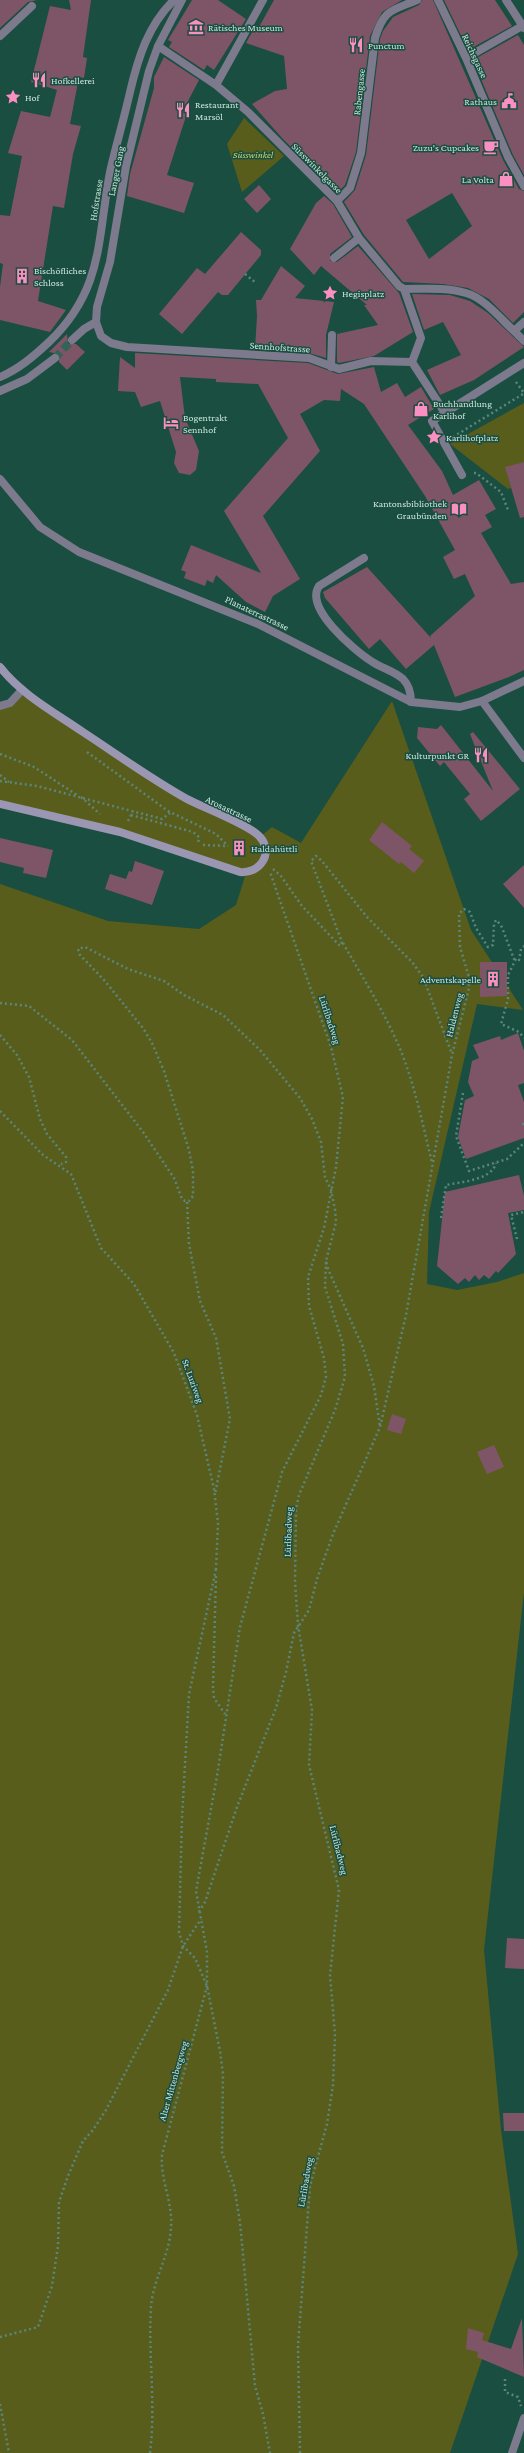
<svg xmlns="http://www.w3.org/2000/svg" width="524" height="2453" font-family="'Crimson Pro',serif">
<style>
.green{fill:#595d1c}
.building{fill:#7e5566;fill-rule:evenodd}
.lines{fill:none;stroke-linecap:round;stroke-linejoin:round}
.street-tunnel{stroke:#346457;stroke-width:8;stroke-dasharray:8 4;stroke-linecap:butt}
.path{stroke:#5b8679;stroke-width:2.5;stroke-dasharray:2 3;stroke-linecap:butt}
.lane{stroke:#7c7a8c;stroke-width:8}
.street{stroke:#7c7a8c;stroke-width:8}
.secondary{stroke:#9b97b3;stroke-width:8}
.labels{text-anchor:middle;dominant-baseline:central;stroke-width:3;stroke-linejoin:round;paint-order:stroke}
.poi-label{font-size:10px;fill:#cae4db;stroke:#1a4e40;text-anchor:start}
.street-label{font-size:10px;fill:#cae4db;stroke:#1a4e40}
.park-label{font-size:10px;font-style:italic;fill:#cdd472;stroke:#1a4e40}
</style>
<rect width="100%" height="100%" fill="#1a4e40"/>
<path class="green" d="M244,118L284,156L242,192L227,144Z
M524,403V462L506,468L511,488L508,489L450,444Z
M22,690L149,777L260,837L272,827L301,843L392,701L471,930L523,1010L477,1004L429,1212L427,1284L457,1290L497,1282L524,1273V1592L484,1950L501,2130L518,2254L450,2453H0V884L108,921L199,929L236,905L246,873L184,853L0,804V706Z"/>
<path class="building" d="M0,0H37L28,2L0,28Z
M69,0H91L83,57L87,58L84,78L79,77L70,124L81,126L73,154L64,208L53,206L38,301L66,310L50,332L0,320V287L3,264L0,263V215L10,216L22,156L8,153L21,111L50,117L57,90L31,82L50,6L71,10Z
M192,0H218L246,19L214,70L207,65L204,70L169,47L172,42L168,40Z
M274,0H402L382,12L370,36L356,152L345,185L337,193L282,138L252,104L275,91L287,89L284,56L246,43L256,25L259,27Z
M422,0H433L503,160L519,189L524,191V312L513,323L489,299L468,288L443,284L403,282L364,235L344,202L355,190L366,155L380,39L383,31L393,17L419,5ZM452,193L472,226L429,259L406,220Z
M444,0H495L512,26L468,50Z
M518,35L524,45V175L513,155L473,60Z
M164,57L199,80L187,103L190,104L167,175L194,183L184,213L127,196L130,174L154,88V77Z
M259,185L271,199L257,213L244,199Z
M324,196L333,204L352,237L330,254V261L337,262L358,246L399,293L413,332L374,356L339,363L337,362V334L378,325L364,305H367L321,266L314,275L290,249L316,203Z
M241,232L261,250V255L228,295H222L218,292L182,334L159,314L197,268L205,274Z
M281,266L305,286L295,298L334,302L326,335V358L309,353L255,349L257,316L256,300H261Z
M412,294L450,295L470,301L488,313L524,347L474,380L440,395L427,370L461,355L443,322L424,330Z
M67,334L68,344H76L85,352L67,370L59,362V354L49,352Z
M135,353L308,363L338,374L374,367L381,392L397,383L405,397L421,387L434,409L408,425L442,471L453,495L479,480L496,509L485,515L492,527L481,533L511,584L524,582V670L509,677L455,697L434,645L406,669L380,639L369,649L325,598L323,592L367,567L431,638L430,636L475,596L465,574L454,579L443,557L455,550L425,496L364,404L341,389L340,401L324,400L300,414L320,451L263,516L300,579L273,596L265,612L246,602L216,575L213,583L207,580L205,586L184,578L186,572L181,570L191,545L261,573L224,511L288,438L258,384L216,382V379L180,377L185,418L199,451L196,470L190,475L179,473L174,463L176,452L160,401L141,407L135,392L118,391L120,357L135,368Z
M524,462V517L520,518L505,467Z
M441,725L493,791L470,734L473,732L520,789L481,821L464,799L470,794L444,762L440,766L417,738L418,727L437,729Z
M382,822L412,846L409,849L424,861L414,873L401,862L399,864L369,840Z
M0,838L53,850L46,878L23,873L24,868L0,862Z
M135,861L164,871L152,905L105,889L110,874L126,879L129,871L132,872Z
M524,865V908L503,884Z
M480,962H507V996L480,997Z
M518,1033L524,1051V1083L518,1085L524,1102V1138L466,1159L458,1137L465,1100L474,1096L468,1082L472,1061L479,1058L473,1045L500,1036L501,1040Z
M519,1175L524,1196V1210L508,1213L516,1254L498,1273L496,1271L489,1279L484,1275L479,1280L475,1275L469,1282L465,1278L458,1284L437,1266L445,1192Z
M392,1414L406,1419L401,1434L387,1430Z
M494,1445L504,1467L487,1474L477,1452Z
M507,1938L524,1939V1969L505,1968Z
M503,2113H524V2131H504Z
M522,2318L524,2377L477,2357L478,2352L466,2349L468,2328L484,2333L482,2340L511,2349Z"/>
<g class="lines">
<path class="street-tunnel" d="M55,358L72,340"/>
<path class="path" d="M245,274L256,283
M516,382L524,393
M453,437L523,394
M474,473H476L501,492L508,510
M87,752L168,811L216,834L228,846
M0,754L34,767L77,795
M0,775L9,782
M0,781L37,786L162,819L170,813
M81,797L100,814
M131,815L193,832L199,837L198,844
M128,821L133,811
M203,845L228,846
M273,869L281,876L302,906L340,946L342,942L311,861L316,856L322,861L367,917L412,962L423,977L452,1054
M343,943C363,978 385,1013 401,1051C415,1087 423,1125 432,1163
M516,959L508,975V999L501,1024L519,1032L524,1038
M0,1003L29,1006L72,1040L143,1132L174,1178L182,1199L185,1201H189L193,1196V1171L189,1150L164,1071L152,1043L143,1028L104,980L80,955L78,949L85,947L128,969L164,981L184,995L223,1015L260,1050L300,1098L312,1119L321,1142L325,1177L331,1190L335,1209L336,1222L326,1261L328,1269L363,1348L374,1386L380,1427
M0,1035L17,1055L29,1077L40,1119L47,1134L66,1157V1162L61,1164
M463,1093L456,1136L469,1171L507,1159L524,1143
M0,1111L43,1155L71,1174L101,1248L134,1284L174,1353L197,1415L214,1489L218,1523L216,1569
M522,1124H524
M187,1202L189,1244L200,1301L216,1338L230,1419L215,1494
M441,1218L446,1185C461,1182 492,1180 496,1163
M517,1239L511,1215L524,1212
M216,1569L189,1694L182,1818L179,1932L183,1946L195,1958L207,1986L220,2051L223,2074L222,2152L234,2186L240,2222L255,2386L263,2414L270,2453
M216,1576L213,1688L214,1698L225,1714
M199,1912L205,1902L237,1807L276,1708L286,1672L294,1633L309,1610L317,1579L333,1534L380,1427L406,1315L452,1055L469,988V977L460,947L459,914L464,909L470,912L476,928L488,947L493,945L494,924L496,920L501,925L514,959L519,960L521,949L524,946
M0,2337L38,2327L52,2286L58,2246L59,2202L68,2176L83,2141L93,2130L106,2110L168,1990L183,1946L201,1919
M505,2379V2392L518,2397L521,2406
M0,2404L9,2453
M150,2453C156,2404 148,2355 151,2307C153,2279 170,2255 171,2227C173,2202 160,2180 162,2155L207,1986V1952L196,1891L217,1776L240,1627L282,1472L321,1395L326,1377L324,1358L309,1306L308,1277L324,1228L336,1167L343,1097L331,1047L270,872
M300,2453L298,2346L310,2186L327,2124L333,2085L335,2035L330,1975L339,1890L309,1765L312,1710L298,1625L295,1582L296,1509L299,1495L335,1410L345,1377L343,1344L325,1287L326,1261"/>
<path class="lane" d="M0,36L32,6
M462,475L432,421L524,363
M364,558L319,586C304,608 354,650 371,661C381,668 394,671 403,679C409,685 411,694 411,702
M482,701L524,758
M0,706L10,703L22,690"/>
<path class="street" d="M182,0L158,46L149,71L126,166L110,262L97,307L96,322L101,336L111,343L127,347L309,358L339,369L371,361L412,362L445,413
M438,0L466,58L508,157L524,186
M506,0L524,28
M158,46L216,85L248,112L337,201L359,238L399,286L404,289C424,289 446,287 466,293C484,298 500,318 514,331
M466,58L524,25
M216,85L263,0
M337,201L350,188L361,153L375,38C384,9 391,11 417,0
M334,258L359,238
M404,289L421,338L412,362
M524,322L514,331L524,341
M72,340L84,329L96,322
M331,367L332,335
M0,377C19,369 34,356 49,342C104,289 97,240 110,172C116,145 124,119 130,92C138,58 148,25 174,0
M0,391L27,379L55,358
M0,479L40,527L79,552L258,624L411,702L460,707L482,701L524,681
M512,2453L524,2418"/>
<path class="secondary" d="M0,667C22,695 54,712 83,732C118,755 151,779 187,799C204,808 250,825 260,837C274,853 260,874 240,872L120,832L0,804"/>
</g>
<defs>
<g id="museum-bare" transform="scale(1.2)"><path d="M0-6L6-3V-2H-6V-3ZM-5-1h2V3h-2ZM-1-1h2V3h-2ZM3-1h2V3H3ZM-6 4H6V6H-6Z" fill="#fc8fc1" stroke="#1a4e40" stroke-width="2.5" paint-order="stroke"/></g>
<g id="restaurant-bare" transform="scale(1.2)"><path d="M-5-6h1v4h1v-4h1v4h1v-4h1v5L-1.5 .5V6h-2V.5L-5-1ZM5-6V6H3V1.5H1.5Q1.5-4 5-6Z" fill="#fc8fc1" stroke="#1a4e40" stroke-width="2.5" paint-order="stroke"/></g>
<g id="sight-bare" transform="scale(1.2)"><path d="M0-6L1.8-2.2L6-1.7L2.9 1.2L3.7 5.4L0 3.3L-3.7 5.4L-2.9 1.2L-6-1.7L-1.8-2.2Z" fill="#fc8fc1" stroke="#1a4e40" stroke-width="2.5" paint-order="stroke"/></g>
<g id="civic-bare" transform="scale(1.2)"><path d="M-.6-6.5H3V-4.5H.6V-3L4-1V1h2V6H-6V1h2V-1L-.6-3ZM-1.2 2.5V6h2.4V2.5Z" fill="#fc8fc1" stroke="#1a4e40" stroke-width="2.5" paint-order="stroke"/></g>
<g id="cafe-bare" transform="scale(1.2)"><path d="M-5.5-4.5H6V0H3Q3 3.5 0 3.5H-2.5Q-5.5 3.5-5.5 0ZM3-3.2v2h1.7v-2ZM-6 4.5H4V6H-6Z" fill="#fc8fc1" stroke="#1a4e40" stroke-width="2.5" paint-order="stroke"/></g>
<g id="shop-bare" transform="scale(1.2)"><path d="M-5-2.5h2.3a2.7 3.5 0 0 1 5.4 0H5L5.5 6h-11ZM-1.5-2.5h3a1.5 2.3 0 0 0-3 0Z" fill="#fc8fc1" stroke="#1a4e40" stroke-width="2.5" paint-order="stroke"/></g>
<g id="building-bare" transform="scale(1.2)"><path d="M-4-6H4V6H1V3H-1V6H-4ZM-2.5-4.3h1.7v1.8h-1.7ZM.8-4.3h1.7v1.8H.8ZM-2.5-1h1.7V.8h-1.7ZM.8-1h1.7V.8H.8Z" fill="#fc8fc1" stroke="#1a4e40" stroke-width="2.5" paint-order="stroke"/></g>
<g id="hotel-bare" transform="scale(1.2)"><path d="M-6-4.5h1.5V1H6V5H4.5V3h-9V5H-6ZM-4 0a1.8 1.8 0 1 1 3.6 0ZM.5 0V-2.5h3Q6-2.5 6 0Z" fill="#fc8fc1" stroke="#1a4e40" stroke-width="2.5" paint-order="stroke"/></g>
<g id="library-bare" transform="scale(1.2)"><path d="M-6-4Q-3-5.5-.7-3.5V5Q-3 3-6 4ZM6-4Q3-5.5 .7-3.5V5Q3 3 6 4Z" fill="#fc8fc1" stroke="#1a4e40" stroke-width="2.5" paint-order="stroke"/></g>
</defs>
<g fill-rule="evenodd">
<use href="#museum-bare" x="196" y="27"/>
<use href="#restaurant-bare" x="356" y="45"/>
<use href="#restaurant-bare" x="39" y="80"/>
<use href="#sight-bare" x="13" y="97"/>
<use href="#civic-bare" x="509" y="101"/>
<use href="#restaurant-bare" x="183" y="110"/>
<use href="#cafe-bare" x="491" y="147"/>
<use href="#shop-bare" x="506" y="179"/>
<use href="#building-bare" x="22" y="276"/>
<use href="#sight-bare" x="330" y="293"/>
<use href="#shop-bare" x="421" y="409"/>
<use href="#hotel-bare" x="171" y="423"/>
<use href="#sight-bare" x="434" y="437"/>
<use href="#library-bare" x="459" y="509"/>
<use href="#restaurant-bare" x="481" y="755"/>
<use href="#building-bare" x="239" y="848"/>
<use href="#building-bare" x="493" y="979"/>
</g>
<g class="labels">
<g class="poi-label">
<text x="208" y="27">Rätisches Museum</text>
<text x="368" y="45">Punctum</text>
<text x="51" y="80">Hofkellerei</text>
<text x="25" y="97">Hof</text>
<text x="497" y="101" text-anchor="end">Rathaus</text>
<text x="195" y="104">Restaurant<tspan x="195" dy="12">Marsöl</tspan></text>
<text x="479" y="147" text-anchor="end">Zuzu's Cupcakes</text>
<text x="494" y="179" text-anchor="end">La Volta</text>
<text x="34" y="270">Bischöfliches<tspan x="34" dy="12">Schloss</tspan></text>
<text x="342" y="293">Hegisplatz</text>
<text x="433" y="403">Buchhandlung<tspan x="433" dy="12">Karlihof</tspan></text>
<text x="183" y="417">Bogentrakt<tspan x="183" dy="12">Sennhof</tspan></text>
<text x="446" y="437">Karlihofplatz</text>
<text x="447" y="503" text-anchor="end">Kantonsbibliothek<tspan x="447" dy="12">Graubünden</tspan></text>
<text x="469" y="755" text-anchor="end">Kulturpunkt GR</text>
<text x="251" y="848">Haldahüttli</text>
<text x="481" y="979" text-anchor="end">Adventskapelle</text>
</g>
<g class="street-label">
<text transform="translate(475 56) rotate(65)">Reichsgasse</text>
<text transform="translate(359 92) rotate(-84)">Rabengasse</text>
<text transform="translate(317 168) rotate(45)">Süsswinkelgasse</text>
<text transform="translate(116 171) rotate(-79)">Langer Gang</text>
<text transform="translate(96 200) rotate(-81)">Hofstrasse</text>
<text transform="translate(280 347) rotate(4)">Sennhofstrasse</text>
<text transform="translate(257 613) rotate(25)">Planaterrastrasse</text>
<text transform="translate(229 809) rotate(25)">Arosastrasse</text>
<text transform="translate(454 1015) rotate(-76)">Haldenweg</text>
<text transform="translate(330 1020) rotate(72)">Lürlibadweg</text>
<text transform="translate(193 1381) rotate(70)">St. Luziweg</text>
<text transform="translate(288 1532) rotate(-88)">Lürlibadweg</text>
<text transform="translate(339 1850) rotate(76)">Lürlibadweg</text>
<text transform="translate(173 2081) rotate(-74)">Alter Mittenbergweg</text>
<text transform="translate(305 2182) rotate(-80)">Lürlibadweg</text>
</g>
<g class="park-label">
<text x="253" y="154">Süsswinkel</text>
</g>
</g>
</svg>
